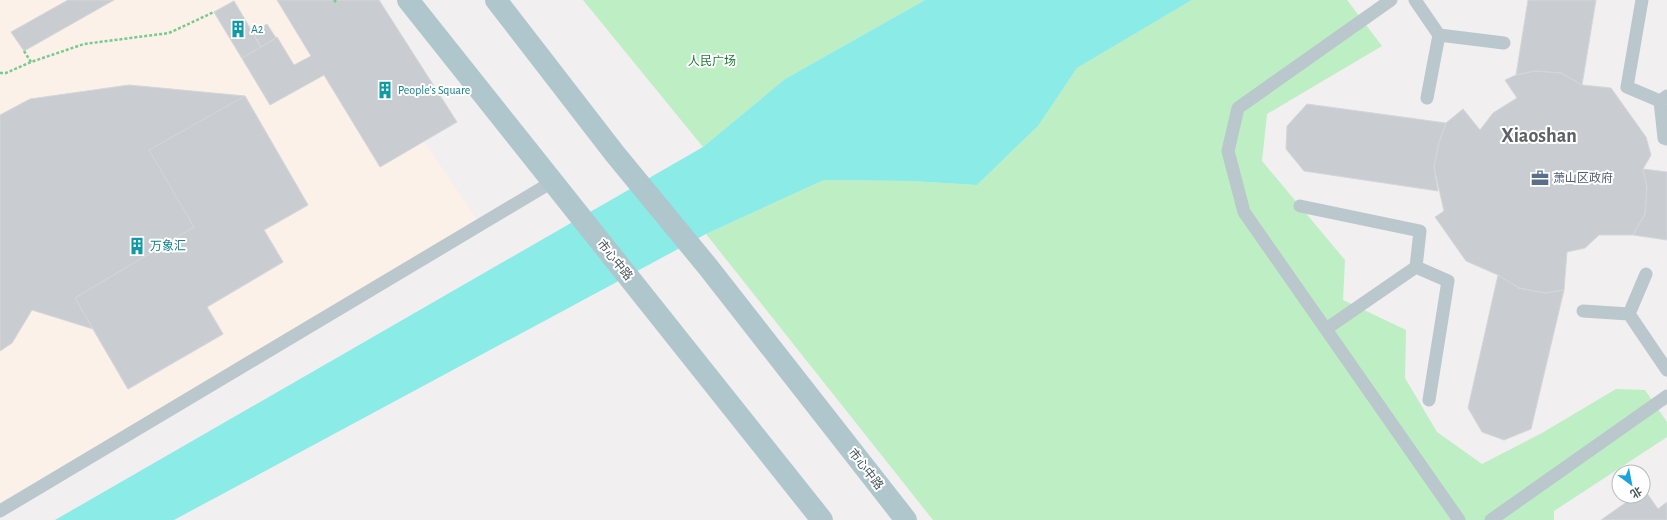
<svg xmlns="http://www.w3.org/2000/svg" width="1667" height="520" font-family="'Alegreya Sans','Noto Sans SC',sans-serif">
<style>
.commercial{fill:#fcf1e8}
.green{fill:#bdeec4}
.water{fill:#8bebe7}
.building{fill:#c9cdd1;stroke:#d3d7da}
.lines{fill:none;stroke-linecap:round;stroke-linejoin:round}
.path{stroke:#76cc8c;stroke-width:2.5;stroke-dasharray:3 2;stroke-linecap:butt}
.service{stroke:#bac7cc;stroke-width:13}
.primary{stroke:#afc6cd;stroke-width:22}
.labels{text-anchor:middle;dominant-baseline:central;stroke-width:4;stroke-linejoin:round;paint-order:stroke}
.culture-label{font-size:12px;fill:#0d838f;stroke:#fff;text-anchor:start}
.park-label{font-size:12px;fill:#187d31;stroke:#fff}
.service-label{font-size:12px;fill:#4e5e75;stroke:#fff;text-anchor:start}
.street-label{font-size:12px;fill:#47575c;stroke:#fff}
.town-label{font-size:20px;font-weight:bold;fill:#5b6164;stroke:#fff}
</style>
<rect width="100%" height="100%" fill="#f1efef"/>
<path class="commercial" d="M0,0H328L482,227L0,502Z"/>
<path class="green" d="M583,0H925L785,79L703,147Z
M1192,0H1347L1382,46L1267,114L1262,161L1345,260L1343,300L1406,330L1405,378L1437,432L1482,464L1542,433L1616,389L1645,390L1667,422V437L1554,511V520H933L706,234L824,180L910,181L977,185L1038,126L1077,68Z"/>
<path class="water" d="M925,0H1192L1077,68L1038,126L977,185L910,181L824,180L706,234L174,520H55L703,147L785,79Z"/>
<path class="building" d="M68,0H114L24,51L11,32Z
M277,0H379L457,122L380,167L324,75L270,105L214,12L234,1L261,47L277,37L294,65L311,56Z
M1528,0H1596L1582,85L1561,73L1535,71L1516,75Z
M234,1L261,47L242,58L214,12Z
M267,24L276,38L261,47L253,33Z
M1535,71L1561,73L1582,85L1611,88L1646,137L1651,155L1643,169L1647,187L1645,214L1633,235H1599L1585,248L1567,252L1564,290L1545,293L1519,288L1498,275L1466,261L1435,217L1444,211L1434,167L1439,142L1446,123L1463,109L1480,130L1493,113L1517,98L1505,80L1516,75Z
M129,85L245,96L308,205L264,230L283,262L207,307L223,334L128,389L93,329L32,310L12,343L0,351V115L30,99Z
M245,96L308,205L264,230L283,262L207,307L223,334L128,389L75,298L194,227L149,150Z
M1307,104L1446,123L1439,142L1434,167L1438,191L1304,171L1286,149L1287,126Z
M1643,169L1667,172V240L1633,235L1645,214L1647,187Z
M1498,275L1519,288L1545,293L1564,290L1531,429L1504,440L1482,432L1468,408Z
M1644,489L1658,509L1667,502V520H1601L1635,496H1643V490Z"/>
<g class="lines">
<path class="path" d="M334,0L336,2
M24,51L31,62
M0,73H6L31,62L84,44L169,33L214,12"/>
<path class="service" d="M1391,0L1238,108L1228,151L1244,212L1459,520
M1415,0L1439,35L1504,43
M1642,0L1627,87L1660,101
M1667,96L1660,101L1664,138L1667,139
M1427,98L1439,35
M1300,206L1420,231L1416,267
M1583,311L1629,314L1646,274
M1629,314L1667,370
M1326,329L1416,267L1448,281L1429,400
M0,511L552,182
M1491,520L1667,396"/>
<path class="primary" d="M408,0L822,520
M496,0L615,154L708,267L906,520"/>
</g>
<defs>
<g id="building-bare" transform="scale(1.38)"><path d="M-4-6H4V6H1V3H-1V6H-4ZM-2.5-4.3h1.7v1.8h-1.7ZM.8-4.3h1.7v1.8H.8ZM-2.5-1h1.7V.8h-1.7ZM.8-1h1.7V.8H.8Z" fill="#0f9aa8" stroke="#fff" stroke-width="2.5" paint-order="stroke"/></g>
<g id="office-bare" transform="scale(1.38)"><path d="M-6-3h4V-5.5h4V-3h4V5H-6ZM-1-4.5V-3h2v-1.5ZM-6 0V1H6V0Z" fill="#5c6f8a" stroke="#fff" stroke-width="2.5" paint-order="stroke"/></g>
</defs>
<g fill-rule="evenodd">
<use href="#building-bare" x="238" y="29"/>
<use href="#building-bare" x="385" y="90"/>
<use href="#office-bare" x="1540" y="178"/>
<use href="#building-bare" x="137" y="246"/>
</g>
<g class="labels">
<g class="culture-label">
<text x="251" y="29">A2</text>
<text x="398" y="90">People’s Square</text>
<text x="150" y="246">万象汇</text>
</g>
<g class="park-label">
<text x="712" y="61">人民广场</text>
</g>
<g class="service-label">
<text x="1553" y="178">萧山区政府</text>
</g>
<g class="street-label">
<text transform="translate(615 260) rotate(51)">市心中路</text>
<text transform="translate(866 469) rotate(52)">市心中路</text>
</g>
<g class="town-label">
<text x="1539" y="136">Xiaoshan</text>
</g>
</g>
<g transform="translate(1631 484) rotate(148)"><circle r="19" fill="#ffffff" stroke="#b5bcbe"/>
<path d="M0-3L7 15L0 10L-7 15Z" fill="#1ba2df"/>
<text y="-6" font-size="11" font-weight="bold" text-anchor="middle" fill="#47575c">北</text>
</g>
</svg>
